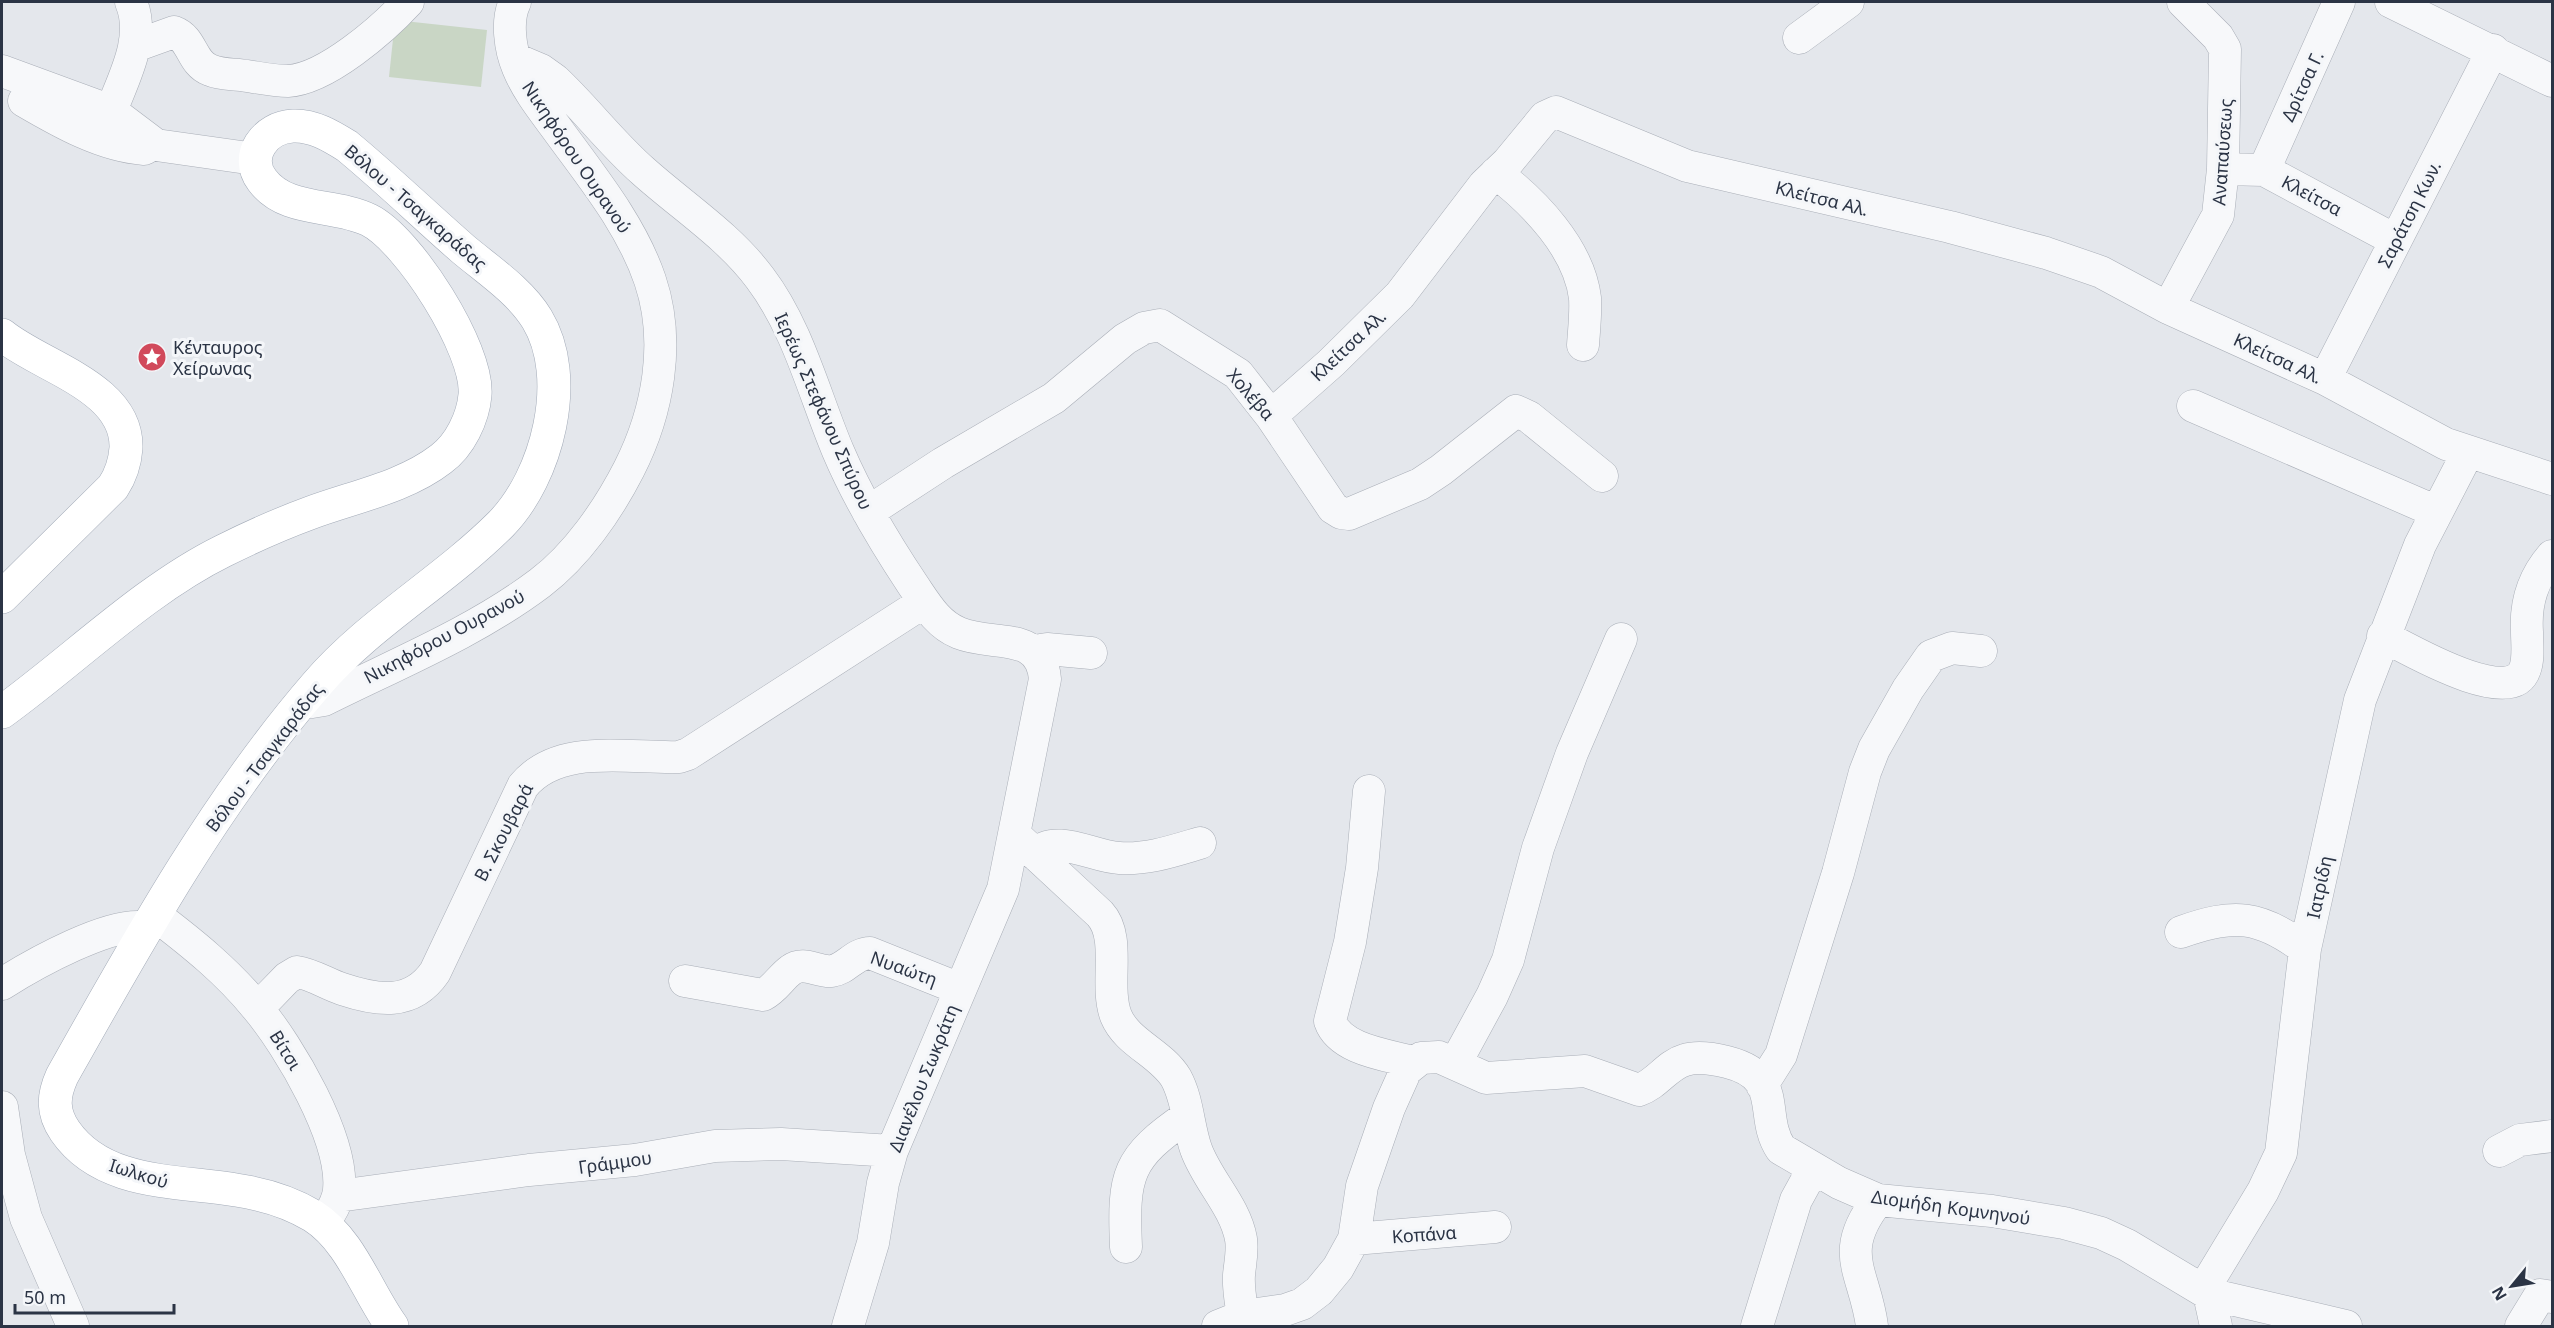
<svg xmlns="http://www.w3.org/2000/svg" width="2554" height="1328" font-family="'Noto Sans',sans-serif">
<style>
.green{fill:#c9d6c5}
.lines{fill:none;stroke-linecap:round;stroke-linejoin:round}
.minor-casing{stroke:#a9aeb7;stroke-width:33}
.major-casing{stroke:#a3abb8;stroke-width:34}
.minor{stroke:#f7f8fa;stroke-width:32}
.major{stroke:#fff;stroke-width:33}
.labels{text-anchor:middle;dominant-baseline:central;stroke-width:6;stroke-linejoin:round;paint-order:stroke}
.street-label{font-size:18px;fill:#2b3445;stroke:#f4f6f9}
.poi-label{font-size:18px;fill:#2b3445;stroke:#f4f6f9;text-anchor:start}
</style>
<rect width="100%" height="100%" fill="#e4e7ec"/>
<path class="green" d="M395,20L487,30L481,87L389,77Z"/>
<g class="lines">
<g class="minor-casing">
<path id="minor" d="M2391,2L2552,81
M1799,38L1848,2
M135,46L174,32C193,39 191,63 210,70C221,75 235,74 247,76C260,78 274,81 288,81C326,79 383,29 408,2
M515,59L541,70L555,80C586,109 611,143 643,171C682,206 729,236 760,278C798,328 814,394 838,451C858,498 885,543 913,585C926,604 937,624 959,633C993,647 1041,630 1045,679L1003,889L892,1151L883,1183L873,1243L848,1326
M2,71L111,111L156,145L254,159
M24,101C60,122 102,146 144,149L153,144
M111,111C124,77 146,38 131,2
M2223,169L2264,170L2395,240
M2264,170L2339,2
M1496,173C1534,202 1579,248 1585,298C1586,313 1584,330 1583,345
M2168,308L2218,215L2223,169L2225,49L2218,37L2183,2
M2325,379L2493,50
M2193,406L2437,512
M1271,416L1331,363L1400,295L1484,185L1508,162L1545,117L1556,112L1687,166L1950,227L2046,253L2101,272L2168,308L2325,379L2446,444L2552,479
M868,512L943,463L1054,398L1125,339L1144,328L1160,325L1238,374L1271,416L1333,508L1341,513L1349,514L1420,484L1441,470L1516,411L1529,417L1602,476
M2383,636C2405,647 2511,710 2525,669C2529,658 2527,644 2527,632C2525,602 2533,578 2552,556
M1034,651L1047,649L1091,653
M304,699L312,702L324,700C396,664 475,632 540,583C577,555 608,510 629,469C658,412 671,342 650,280C631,224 591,176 557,129C543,110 527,90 518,68C510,49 506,20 515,2
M1369,791L1362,868L1350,942L1330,1021C1340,1050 1388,1055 1413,1062
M1016,836L1100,914C1122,938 1104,985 1116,1016C1127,1043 1161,1053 1176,1078C1188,1100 1188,1126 1196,1149C1207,1180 1235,1206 1241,1239C1243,1251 1240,1263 1239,1275C1238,1289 1241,1303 1243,1316
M1035,854C1057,833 1093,857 1119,858C1147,860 1173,851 1200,843
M155,915C192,943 228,972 257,1008C289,1046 344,1139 339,1190C338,1199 334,1207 329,1215
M2181,932C2234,913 2260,915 2305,949
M685,981L763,995C775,989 781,977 791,970C804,960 818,973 832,971C846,969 855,953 870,953L960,989
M2,984C32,965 113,919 147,928
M258,1008L287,978L297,972C312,974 327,984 342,989C378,1001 412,1006 435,972L523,786C559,742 630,759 679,757L688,754L924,602
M1455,1064L1492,996L1508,960L1538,848L1572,753L1621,639
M1762,1085L1781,1055L1838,873L1865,772L1874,749L1908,689L1931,656L1952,648L1981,651
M2,1107L9,1155L26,1218L73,1326
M2499,1151L2520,1140L2552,1136
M338,1196L529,1170L635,1160L715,1146L781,1144L892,1151
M1354,1239L1495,1227
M1126,1247C1123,1175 1126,1158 1188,1116
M1218,1326L1243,1316L1285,1310L1302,1304L1319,1291L1338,1268L1354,1239L1362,1186L1389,1108L1406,1070L1421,1058L1439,1057L1486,1078L1585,1071L1639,1090C1657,1084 1667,1065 1685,1060C1697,1056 1715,1059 1727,1062C1786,1077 1758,1115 1781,1149L1839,1183L1878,1200L1992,1211L2064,1223L2101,1233L2127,1245L2209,1294L2346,1326
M1757,1326L1796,1200L1813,1169
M1872,1326C1865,1272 1836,1253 1878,1200
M2216,1326L2209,1294L2211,1277L2263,1191L2281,1153L2305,949L2360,700L2420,545L2468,452
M2521,1326L2540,1295L2552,1297"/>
</g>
<g class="major-casing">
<path id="major" d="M2,335C41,367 128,387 126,448C125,462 121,475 113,487L2,597
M2,712C74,660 144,590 223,551C251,537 280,524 310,513C353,497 405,487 441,459C460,445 473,418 475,395C479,350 408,239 369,220C335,203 286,213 262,180C244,156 265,127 293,126C313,125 331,136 347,146C387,179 424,215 463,249C488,270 520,291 537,319C573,378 547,477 501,524C443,582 369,623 316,685C215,802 138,941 62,1076C53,1096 52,1112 65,1131C103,1186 178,1180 236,1190C263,1194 290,1202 313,1216C351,1240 367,1292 392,1326"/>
</g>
<use href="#minor" class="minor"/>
<use href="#major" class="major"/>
</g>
<defs>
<g id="sight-disc" transform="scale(1.5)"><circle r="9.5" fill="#d1495b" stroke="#f4f6f9"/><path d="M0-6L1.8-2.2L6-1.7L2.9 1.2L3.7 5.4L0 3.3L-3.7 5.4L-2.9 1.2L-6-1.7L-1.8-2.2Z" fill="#fff"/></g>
</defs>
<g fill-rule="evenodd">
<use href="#sight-disc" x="152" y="357"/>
</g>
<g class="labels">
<g class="street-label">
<text transform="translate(2302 86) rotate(-65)">Δρίτσα Γ.</text>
<text transform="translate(2222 152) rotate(-86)">Αναπαύσεως</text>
<text transform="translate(577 157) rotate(56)">Νικηφόρου Ουρανού</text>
<text transform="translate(2312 195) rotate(28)">Κλείτσα</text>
<text transform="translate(1822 198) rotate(14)">Κλείτσα Αλ.</text>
<text transform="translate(416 207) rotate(41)">Βόλου - Τσαγκαράδας</text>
<text transform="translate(2409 214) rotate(-63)">Σαράτση Κων.</text>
<text transform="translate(1348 345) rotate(-43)">Κλείτσα Αλ.</text>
<text transform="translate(2278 358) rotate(25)">Κλείτσα Αλ.</text>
<text transform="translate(1251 394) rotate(49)">Χολέβα</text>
<text transform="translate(824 411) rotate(66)">Ιερέως Στεφάνου Σπύρου</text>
<text transform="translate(444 636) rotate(-28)">Νικηφόρου Ουρανού</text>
<text transform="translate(264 757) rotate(-53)">Βόλου - Τσαγκαράδας</text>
<text transform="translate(503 832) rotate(-63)">Β. Σκουβαρά</text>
<text transform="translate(2319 887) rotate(-78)">Ιατρίδη</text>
<text transform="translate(904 968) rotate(20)">Νυαώτη</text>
<text transform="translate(286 1050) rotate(58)">Βίτσι</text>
<text transform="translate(923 1078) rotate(-68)">Διανέλου Σωκράτη</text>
<text transform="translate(615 1162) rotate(-8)">Γράμμου</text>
<text transform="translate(139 1173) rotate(17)">Ιωλκού</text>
<text transform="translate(1951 1207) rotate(8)">Διομήδη Κομνηνού</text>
<text transform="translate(1424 1234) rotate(-4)">Κοπάνα</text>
</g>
<g class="poi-label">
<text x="173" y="347">Κένταυρος<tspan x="173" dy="21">Χείρωνας</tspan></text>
</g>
</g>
<rect width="2554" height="1328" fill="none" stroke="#2b3445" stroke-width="6"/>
<g transform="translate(2512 1286) rotate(240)" stroke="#f4f6f9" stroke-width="4.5" paint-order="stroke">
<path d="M0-4.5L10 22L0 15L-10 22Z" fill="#2b3445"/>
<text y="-9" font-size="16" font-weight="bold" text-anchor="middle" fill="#2b3445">N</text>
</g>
<path d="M15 1304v9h159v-9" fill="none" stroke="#2b3445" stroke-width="3"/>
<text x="24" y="1304" font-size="18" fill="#2b3445" stroke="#f4f6f9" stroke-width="4.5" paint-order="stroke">50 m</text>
</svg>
